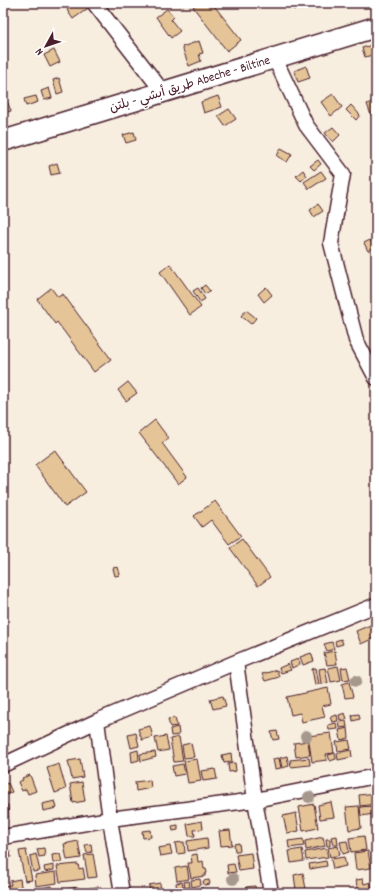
<svg xmlns="http://www.w3.org/2000/svg" width="379" height="896" font-family="Dekko,'Playpen Sans Arabic',sans-serif">
<style>
.building{fill:#e5c598;stroke:#4a1f2b}
.lines{fill:none;stroke-linecap:round;stroke-linejoin:round}
.street-casing{stroke:#4a1f2b;stroke-width:17}
.secondary-casing{stroke:#4a1f2b;stroke-width:23}
.street{stroke:#fff;stroke-width:14}
.secondary{stroke:#fff;stroke-width:20}
.tree{fill:#a7988e}
.labels{text-anchor:middle;dominant-baseline:central;stroke-width:3;stroke-linejoin:round;paint-order:stroke}
.street-label{font-size:13px;fill:#4a1f2b;stroke:#fff}
</style>
<rect width="100%" height="100%" fill="#f7eee0"/>
<filter id="ink" filterUnits="userSpaceOnUse"><feTurbulence type="fractalNoise" baseFrequency=".025" numOctaves="2"/><feDisplacementMap in="SourceGraphic" scale="8" xChannelSelector="R" yChannelSelector="G"/><feConvolveMatrix kernelMatrix="1 2 1 2 8 2 1 2 1" color-interpolation-filters="sRGB"/></filter>
<g filter="url(#ink)">
<path class="building" d="M77,3H83L87,9L73,19L67,10Z
M198,3H212L241,40L227,51L193,7Z
M284,3H315L310,7L308,4L300,10L297,7L294,10L290,5L287,7Z
M167,9L174,17L171,20L180,31L171,38L156,17Z
M199,41L203,53L199,54L201,61L189,66L182,47Z
M375,44L376,54L365,57L362,48Z
M54,50L60,62L50,67L44,55Z
M306,66L310,78L298,82L294,71Z
M59,78L63,92L57,94L53,80Z
M49,88L52,98L44,100L41,91Z
M333,94L342,107L331,116L321,102Z
M36,96L38,102L26,106L24,99Z
M218,96L222,107L204,113L201,102Z
M376,100V113L371,115L367,104Z
M7,101L11,111L3,113V102Z
M351,105L360,115L356,120L346,110Z
M229,109L236,119L225,126L218,116Z
M333,127L340,135L333,142L325,133Z
M134,132L136,140L126,143L123,135Z
M281,148L292,154L287,162L277,156Z
M318,160L321,164L314,170L310,166Z
M57,163L60,173L51,175L49,166Z
M303,170L307,176L301,181L296,176Z
M321,171L326,178L309,189L304,182Z
M318,204L323,211L314,217L310,210Z
M370,240L374,248L368,251L364,243Z
M170,264L201,307L190,315L160,272Z
M205,285L210,291L205,294L201,288Z
M266,287L272,295L264,302L258,294Z
M51,288L58,297L63,294L111,359L94,372L57,322L55,324L37,299Z
M198,288L205,299L200,302L193,291Z
M246,310L256,318L251,324L241,316Z
M128,382L137,393L126,401L118,390Z
M155,420L169,439L162,443L187,477L178,484L139,433Z
M55,450L86,492L65,507L35,465Z
M215,501L241,536L229,544L211,520L202,527L194,516Z
M242,539L270,577L258,586L230,548Z
M118,567L120,575L115,576L113,568Z
M373,624L376,632V637L361,644L356,631Z
M341,639L343,644L336,646L335,641Z
M332,642L334,649L327,651L324,644Z
M335,651L337,664L327,665L324,653Z
M311,653L314,661L303,665L300,657Z
M298,659L300,664L292,668L290,662Z
M288,664L291,670L281,673L279,668Z
M338,666L341,680L331,682L328,668Z
M347,667L350,679L343,680L341,668Z
M316,668L319,684L315,685L312,669Z
M325,668L328,683L321,684L319,669Z
M277,670L279,677L265,681L262,674Z
M349,682L353,697L345,698L342,684Z
M328,688L331,704L322,706L325,717L302,722L300,713L291,715L287,697Z
M223,696L226,706L213,709L210,699Z
M345,713L347,719L340,720L339,715Z
M359,714L360,719L353,721L352,715Z
M337,715L338,721L332,722L330,717Z
M175,718L177,726L170,727L168,719Z
M346,721L347,727L340,728L339,722Z
M336,723L338,729L329,730L328,725Z
M150,726L153,737L142,740L138,729Z
M178,727L179,735L171,736L170,729Z
M348,728L349,738L341,740L339,730Z
M277,731L279,739L273,740L271,732Z
M136,733L139,746L131,748L128,735Z
M331,733L334,753L326,754L327,760L312,762L308,736Z
M166,736L169,750L158,752L155,738Z
M179,737L183,761L174,762L170,739Z
M349,740L351,749L338,751L336,742Z
M308,741L310,755L296,757L294,743Z
M191,743L194,757L184,758L182,745Z
M138,750L139,760L132,762L131,752Z
M351,750L352,757L338,760L337,753Z
M155,752L156,757L141,761L140,754Z
M231,753L232,762L224,763L222,755Z
M335,753L336,759L330,761L328,755Z
M287,756L289,766L282,768L280,758Z
M279,758L281,768L275,769L273,759Z
M309,758L310,765L291,767L290,760Z
M80,759L83,777L72,779L68,761Z
M197,759L201,781L188,783L184,761Z
M235,763L236,771L229,772L228,764Z
M59,764L66,789L55,793L47,768Z
M183,764L185,774L174,776L172,766Z
M215,769L217,779L203,781L201,771Z
M30,775L36,791L28,794L26,789L22,791L18,782L23,780L22,778Z
M150,780L151,788L136,791L135,782Z
M82,782L85,801L73,803L70,784Z
M8,783L12,792L3,796V785Z
M376,793V804L360,806L359,795Z
M55,801L57,808L43,811L42,804Z
M331,802L334,817L320,819L318,805Z
M314,804L318,828L303,831L299,807Z
M3,805H8L9,818H3Z
M359,806L361,828L349,830L346,807Z
M373,806L374,814L361,816L360,807Z
M296,813L299,831L287,833L283,816Z
M202,821L203,829L194,830L195,836H189L187,824Z
M178,825V830L173,831L172,826Z
M150,830L151,837L143,838L142,831Z
M230,830L232,845L221,846L219,831Z
M337,836L338,845H333L331,837Z
M364,836L366,850L351,852L349,838Z
M323,837L325,846L306,850L305,841Z
M207,838L208,848L188,851L187,841Z
M303,839L304,846L289,848L288,841Z
M326,839H330V846H327Z
M78,841L81,858L67,860L64,844Z
M347,841L349,852L343,854L340,842Z
M184,842L185,853L177,854L175,843Z
M239,843L240,851H235L234,844Z
M91,844L92,852L87,853L85,845Z
M170,846L172,854L160,856L158,848Z
M338,846L340,855L330,857L328,848Z
M44,848L45,856L39,857L37,849Z
M326,848L328,857L306,860L305,852Z
M302,849L304,861L291,863L289,851Z
M26,850L32,880L25,881L19,851Z
M10,851L11,857L3,858V852Z
M368,851L371,868L356,870L354,853Z
M375,851L376,863L373,864L371,852Z
M251,853L253,869L239,871L236,855Z
M36,854L40,871L33,872L30,856Z
M60,854L62,862L53,863L52,855Z
M93,854L97,877L88,878L84,855Z
M197,854L198,862L203,861L204,869H206L207,873L205,874V876L191,878L188,863H192L191,855Z
M344,857L346,866L333,869L331,859Z
M326,861L327,866L310,869L309,864Z
M78,864L79,869L83,868L85,879L60,882L57,866Z
M234,864L236,872L228,873L227,865Z
M54,865V870L45,872L44,867Z
M187,866L189,879L177,881L175,868Z
M56,872L57,883L36,886L35,875Z
M303,873L306,889L296,890L294,875Z
M20,879L22,893H3V886L11,885L10,881Z
M200,879L201,885L192,887L191,880Z
M363,879L364,884L371,882L372,893H358L356,880Z
M209,880L210,884L204,885L203,881Z
M189,881L190,887L185,888L184,882Z
M182,882L184,891L177,892L176,883Z
M160,883L161,893H150L149,885Z
M52,886L53,891L63,889V893H36L35,889Z
M255,886L256,893H247L246,887Z
M78,887L79,893H67V889Z
M99,887L100,893H90L89,888Z
M203,888V893H192V889Z"/>
<g class="lines">
<g class="street-casing">
<path id="street" d="M94,3L163,92
M275,59L306,125L343,174L331,243L356,340L376,378
M97,721L110,819L122,893
M3,765L97,721L236,662
M3,837L110,819L255,800L376,776
M271,893L255,800L236,662L376,605"/>
</g>
<g class="secondary-casing">
<path id="secondary" d="M3,141L376,27"/>
</g>
<use href="#street" class="street"/>
<use href="#secondary" class="secondary"/>
</g>
<g class="tree">
<circle cx="356" cy="681" r="6"/>
<circle cx="306" cy="736" r="6"/>
<circle cx="309" cy="797" r="6"/>
<circle cx="233" cy="879" r="6"/>
</g>
</g>
<g class="labels">
<g class="street-label">
<text transform="translate(190 85) rotate(-17)">طريق أبشي - بلتن Abeche - Biltine</text>
</g>
</g>
<rect width="379" height="896" fill="none" stroke="#fff" stroke-width="16"/>
<rect x="8" y="8" width="363" height="880" fill="none" stroke="#4a1f2b" stroke-width="1.5" filter="url(#ink)"/>
<g transform="translate(46 46) rotate(230)" stroke="#ffffff" stroke-width="3" paint-order="stroke">
<path d="M0-3L7 15L0 10L-7 15Z" fill="#4a1f2b"/>
<text y="-6" font-size="11" font-weight="bold" text-anchor="middle" fill="#4a1f2b">N</text>
</g>
</svg>
